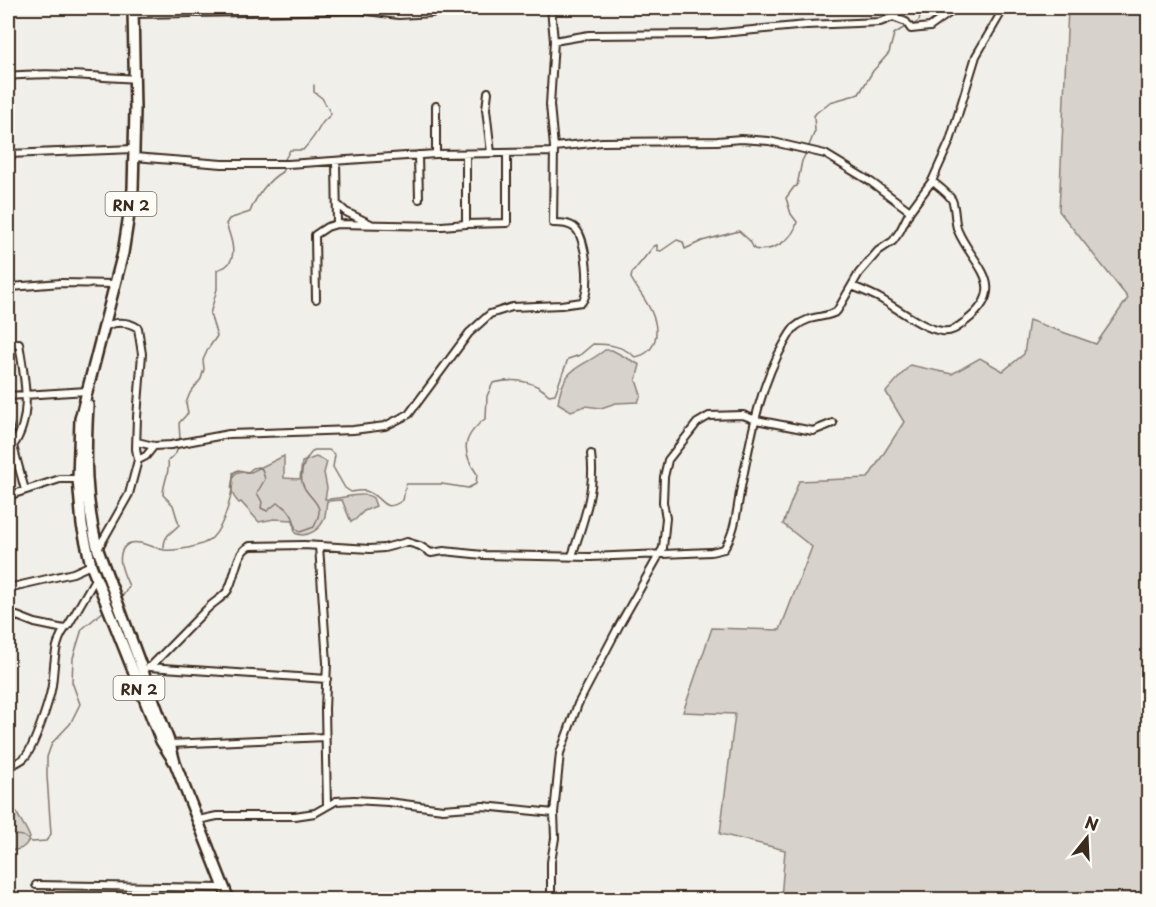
<svg xmlns="http://www.w3.org/2000/svg" width="1156" height="907" font-family="'Playpen Sans',sans-serif">
<style>
.green{fill:#d7d2cc;stroke:#897e75;stroke-width:1.5}
.lines{fill:none;stroke-linecap:round;stroke-linejoin:round}
.stream{stroke:#80746b;stroke-width:1.5}
.minor-casing{stroke:#3b2a1e;stroke-width:10}
.primary-casing{stroke:#3b2a1e;stroke-width:14}
.minor{stroke:#fdfcf7;stroke-width:6}
.primary{stroke:#fdfcf7;stroke-width:9}
.labels{text-anchor:middle;dominant-baseline:central;stroke-width:4.5;stroke-linejoin:round;paint-order:stroke}
.shield{fill:#fdfcf7;stroke:#75695f;stroke-width:1.5}
.shield-label{font-size:15px;font-weight:bold;fill:#3b2a1e}
</style>
<rect width="100%" height="100%" fill="#f1efea"/>
<filter id="ink" filterUnits="userSpaceOnUse"><feTurbulence type="fractalNoise" baseFrequency=".0167" numOctaves="2"/><feDisplacementMap in="SourceGraphic" scale="12" xChannelSelector="R" yChannelSelector="G"/><feConvolveMatrix kernelMatrix="1 2 1 2 8 2 1 2 1" color-interpolation-filters="sRGB"/></filter>
<g filter="url(#ink)">
<path class="green" d="M1068,8H1148V899H781L785,850L720,834L735,714L683,712L712,628L780,630L812,547L783,524L799,481L868,478L904,422L886,392L910,365L952,374L980,358L1003,371L1024,354L1029,320L1096,344L1128,298L1059,211Z
M605,350H612L640,365L636,380L641,395L638,402L616,403L601,408L585,406L571,411L558,403C564,365 579,370 605,350Z
M284,456V478L300,479L302,462L316,457L327,462L324,473L327,488L325,499C339,500 364,490 373,498L376,506L364,511L355,520L351,522L342,500L327,501C326,506 326,511 325,516C322,529 307,539 295,533L293,520L274,519L259,522L241,502L239,503C230,494 230,486 234,475L238,472H251Z
M8,799L13,803C16,817 26,825 30,838C25,848 19,852 8,849Z"/>
<g class="lines">
<path class="stream" d="M913,25L919,21L921,11L925,8
M808,148L815,131L814,116L816,113L830,102L859,94L873,71L889,53L894,34L905,27
M284,161L290,150H303C312,140 315,136 321,125C323,121 328,118 331,114L322,98L314,92V85
M180,440L179,423L188,413L186,403L190,393L201,379L204,369L203,360L208,349L217,336L210,314L217,289V270C220,268 224,268 226,266C239,257 230,235 226,224L229,219L250,212C256,196 268,180 282,172L284,167
M164,548C164,535 170,534 179,525L173,505L163,495C163,483 170,473 168,461L176,453L179,445
M120,600L129,586C124,575 113,553 128,544C137,539 154,548 164,550C176,551 203,547 212,538C225,525 234,491 233,473L238,470L248,472L253,468L258,467L262,469L265,479L257,493L262,502L261,508L267,511L277,503C288,506 295,518 295,528L300,532L314,527C325,505 316,505 305,489C297,476 304,459 314,450H329L335,455L333,467L345,488L351,492C356,491 361,490 366,491C384,497 382,515 403,500L406,484H442L468,488L476,484L477,474C460,450 463,436 486,418L487,396L493,383C513,378 534,380 549,395L555,394L568,359L580,355L593,344C609,344 623,346 635,357C658,353 660,330 651,311C646,300 637,289 631,278L632,273L654,246L657,245V250L661,251L677,240L683,242L685,249L702,241L739,231L750,241L754,249C771,253 794,240 797,222L791,214L786,198L794,187L797,186L802,161L806,153
M8,834L23,836L32,842L46,841L51,834L47,776V757L52,743L70,724L80,704L72,682L73,658L82,629L104,611"/>
<g class="minor-casing">
<path id="minor" d="M133,14L359,10L399,15L432,13L435,8
M554,41L589,35L711,34L807,25L880,22L893,17L906,22L911,29L930,27L956,8
M8,76C50,72 93,76 135,79
M488,92L486,109L491,153
M554,147L602,142L717,141L741,139L769,141L825,154L871,182L910,211
M8,154L134,149
M436,154V106
M418,155L419,199
M466,155V224L507,223V154
M134,157L222,164H288L436,154L554,152
M337,204L346,212L371,224
M337,224L442,226L466,224
M852,286C862,290 872,294 881,299C898,309 924,329 942,331C952,333 959,326 966,321C1011,286 973,266 958,231C954,222 956,209 952,200C948,193 939,187 932,181
M11,287L61,283L115,284
M316,299L315,235L327,227L337,224L336,161
M8,344L19,343C24,377 34,416 13,446L25,490
M8,396L87,391
M8,424L13,446L8,448
M137,442L154,446L171,445L229,434L353,430L385,426L409,414L469,333L490,314L512,307L561,305L582,302C592,291 586,239 576,229C570,223 561,223 553,223L554,147L550,105L554,41L551,8
M138,460L146,456L154,446
M8,496L60,479H78
M319,546L327,663L325,709L327,806
M98,549L129,494L138,460L136,449L137,417L142,354L138,328C128,321 113,321 103,328
M572,556C583,522 596,490 591,454
M8,588L73,573L91,565
M8,621L17,616L35,623L64,629
M151,666C170,647 188,628 207,609C213,602 223,598 228,590C236,576 236,551 250,546L304,545L370,549L384,548L407,542L420,546L431,553L444,551L483,555L590,557L711,552L724,549C736,531 737,508 741,487C751,438 759,386 785,342C788,337 791,331 795,327C810,314 827,319 837,311L859,273L878,251L893,241L900,231L910,211L932,181L950,141L976,56L1001,13L1007,8
M149,667L327,679
M170,744L326,737
M8,767C13,764 20,762 24,758C34,749 50,699 52,685C55,664 53,640 69,624L95,579
M198,820L217,816H295L315,813L336,801L354,800L388,802L443,809L483,806L554,813
M36,885L223,888
M551,900V862L555,838L554,813L560,753L578,704L620,624L663,548L666,518L663,502L664,477L668,460L697,423L709,416L743,415L756,420L813,431L833,423"/>
</g>
<g class="primary-casing">
<path id="primary" d="M133,8L135,110L133,189L123,253L80,419L78,479L82,525L91,565L161,741L175,763
M88,405C85,455 85,502 98,550L170,744L175,763L229,900"/>
</g>
<use href="#minor" class="minor"/>
<use href="#primary" class="primary"/>
</g>
</g>
<g class="labels">
<g class="shield">
<rect x="105.5" y="192" width="51" height="24" rx="4.5"/>
<rect x="113.5" y="676" width="51" height="24" rx="4.5"/>
</g>
<g class="shield-label">
<text x="131" y="204">RN 2</text>
<text x="139" y="688">RN 2</text>
</g>
</g>
<rect width="1156" height="907" fill="none" stroke="#fdfcf7" stroke-width="30"/>
<rect x="15" y="15" width="1126" height="877" fill="none" stroke="#3b2a1e" stroke-width="2" filter="url(#ink)"/>
<g transform="translate(1087 838) rotate(18)" stroke="#fdfcf7" stroke-width="4.5" paint-order="stroke">
<path d="M0-4.5L10 22L0 15L-10 22Z" fill="#3b2a1e"/>
<text y="-9" font-size="16" font-weight="bold" text-anchor="middle" fill="#3b2a1e">N</text>
</g>
</svg>
